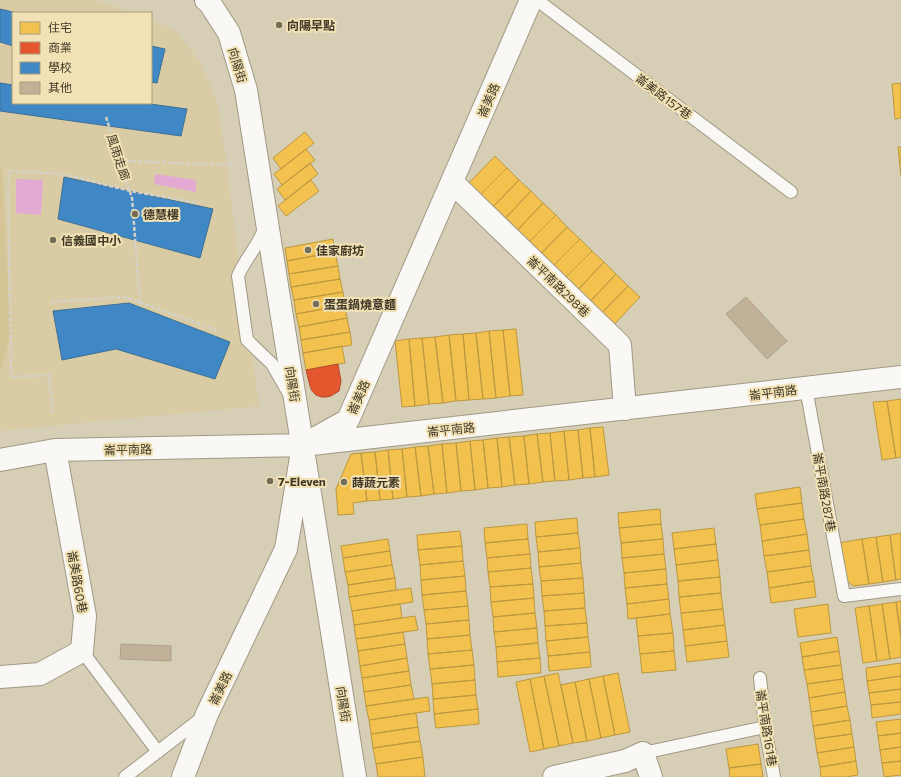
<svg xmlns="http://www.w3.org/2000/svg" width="901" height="777" font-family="Commissioner,'Noto Sans TC',sans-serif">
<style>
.built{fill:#d9cba3}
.green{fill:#d4c496}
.water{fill:#e2aad2}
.homes{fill:#f2c14e;stroke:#bc9842}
.shops{fill:#e4572e;stroke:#b24d2b}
.schools{fill:#3f88c5;stroke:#3f7095}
.building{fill:#c1b196;stroke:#aba18f}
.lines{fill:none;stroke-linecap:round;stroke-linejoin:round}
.lane-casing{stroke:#a09986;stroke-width:14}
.street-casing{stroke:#a09986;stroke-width:24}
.path{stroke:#d4d1c9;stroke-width:2.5;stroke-dasharray:4 2;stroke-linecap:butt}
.lane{stroke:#f9f8f4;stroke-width:12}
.street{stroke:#f9f8f4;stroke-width:22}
.poi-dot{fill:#736c57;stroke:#f1e1b4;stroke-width:1.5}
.labels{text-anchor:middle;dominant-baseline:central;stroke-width:4;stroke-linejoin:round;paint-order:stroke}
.poi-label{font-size:12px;font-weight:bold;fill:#3e3725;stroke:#f1e1b4;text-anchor:start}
.street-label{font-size:12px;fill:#3e3725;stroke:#f1e1b4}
</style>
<rect width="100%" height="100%" fill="#d6ceb5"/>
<path class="built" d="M0,0H94L134,13H13V103H151V20L174,30L199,60L217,101L227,165L230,194L259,406L79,423L0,431Z"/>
<path class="green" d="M0,165L2,169V173L11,334L0,371Z"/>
<path class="water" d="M155,174L196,180V192L154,184Z
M16,179L43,180L41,215L16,213Z"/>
<path class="homes" d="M901,83V118L895,119L892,84Z
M305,132L314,143L281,169L273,158Z
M898,147H901V176Z
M306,149L315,160L282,185L274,174Z
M495,156L507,168L475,200L463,189Z
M310,163L318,174L285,200L277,189Z
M507,168L519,180L488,212L475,200Z
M311,180L319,191L286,216L278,206Z
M519,180L531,191L500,224L488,212Z
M531,191L543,203L512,236L500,224Z
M543,203L556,215L524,247L512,236Z
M556,215L567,227L536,259L524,247Z
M567,227L580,239L548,271L536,259Z
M333,239L335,252L287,261L285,248Z
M580,239L592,251L560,283L548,271Z
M592,251L604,262L573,295L560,283Z
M335,252L338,266L289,274L287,261Z
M604,262L616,274L585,307L573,295Z
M338,266L340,279L291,287L289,274Z
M616,274L628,286L597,318L585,307Z
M340,279L343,292L294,300L291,287Z
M628,286L640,297L609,330L597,318Z
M343,292L345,305L296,314L294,300Z
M345,305L347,318L299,327L296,314Z
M347,318L350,332L301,340L299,327Z
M516,329L523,395L510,396L503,330Z
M503,330L510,396L496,398L489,331Z
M489,331L496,398L483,399L476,333Z
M350,332L352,345L303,353L301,340Z
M476,333L483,399L469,400L463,334Z
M463,334L469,400L456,401L449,335Z
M449,335L456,401L443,403L435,337Z
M435,337L443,403L429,404L422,338Z
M422,338L429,404L415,406L409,339Z
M409,339L415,406L402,407L395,341Z
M342,346L345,363L306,370L303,353Z
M901,399V457L896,458L887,401Z
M887,401L896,458L882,460L873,402Z
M603,427L609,475L595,477L590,428Z
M590,428L595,477L583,478L578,430Z
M578,430L583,478L569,480L564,431Z
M564,431L569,480L555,481L550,433Z
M550,433L555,481L543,482L537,434Z
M537,434L543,482L529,484L524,436Z
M524,436L529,484L515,485L509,437Z
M509,437L515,485L502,487L497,438Z
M497,438L502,487L488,488L483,440Z
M483,440L488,488L475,490L470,441Z
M470,441L475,490L461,491L456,443Z
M456,443L461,491L447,493L442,444Z
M442,444L447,493L434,494L428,446Z
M428,446L434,494L421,496L415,447Z
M415,447L421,496L407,497L402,449Z
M402,449L407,497L393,499L388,450Z
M388,450L393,499L380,500L375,452Z
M375,452L380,500L367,501L361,453Z
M361,453L367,501L353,503L354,514L338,515L336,489L351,454Z
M800,487L802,503L757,509L755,494Z
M802,503L804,519L760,525L757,509Z
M660,509L661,524L619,528L618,513Z
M577,518L578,533L536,537L535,522Z
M804,519L807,534L762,541L760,525Z
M527,524L528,539L485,543L484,528Z
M661,524L663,539L621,543L619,528Z
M714,528L716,544L674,549L672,533Z
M460,531L462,546L418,550L417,535Z
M578,533L580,548L538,552L536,537Z
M901,533V579L896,580L890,535Z
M807,534L809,550L764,556L762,541Z
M890,535L896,580L883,582L876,537Z
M876,537L883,582L869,584L862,539Z
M388,539L390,551L343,558L341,546Z
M528,539L530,554L487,558L485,543Z
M663,539L664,554L622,558L621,543Z
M862,539L869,584L853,586L842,576L838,543Z
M716,544L718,560L676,565L674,549Z
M462,546L463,561L420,565L418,550Z
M580,548L581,563L539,567L538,552Z
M809,550L811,566L767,572L764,556Z
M390,551L392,565L345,572L343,558Z
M530,554L531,568L488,572L487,558Z
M664,554L666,569L624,573L622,558Z
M718,560L720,577L678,581L676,565Z
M463,561L465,576L421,580L420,565Z
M581,563L583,578L541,581L539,567Z
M392,565L395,578L348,585L345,572Z
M811,566L814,581L769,588L767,572Z
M531,568L533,584L490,587L488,572Z
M666,569L667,584L625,588L624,573Z
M465,576L466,591L422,595L421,580Z
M720,577L721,593L679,597L678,581Z
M395,578L396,590L349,597L348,585Z
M583,578L584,593L542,596L541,581Z
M814,581L816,597L771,603L769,588Z
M533,584L534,598L491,602L490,587Z
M667,584L669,599L627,604L625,588Z
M411,588L413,602L352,611L349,597Z
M466,591L468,606L424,610L422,595Z
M584,593L585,608L544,611L542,596Z
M721,593L723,609L681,613L679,597Z
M534,598L535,613L493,617L491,602Z
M669,599L670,614L628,619L627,604Z
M901,601V638L896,602Z
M896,602L901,638V657L890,659L882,604Z
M400,604L402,618L354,625L352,611Z
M828,604L831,633L798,637L794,609Z
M882,604L890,659L877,661L869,606Z
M468,606L469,620L426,624L424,610Z
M869,606L877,661L863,663L855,608Z
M585,608L587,623L545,626L544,611Z
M723,609L725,625L683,630L681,613Z
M535,613L537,628L494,632L493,617Z
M670,614L673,633L638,636L636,618Z
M415,616L418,630L356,639L354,625Z
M469,620L470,635L427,639L426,624Z
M587,623L588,637L546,641L545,626Z
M725,625L727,641L685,646L683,630Z
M537,628L538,643L496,647L494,632Z
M403,632L405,644L358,651L356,639Z
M673,633L674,651L640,654L638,636Z
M470,635L472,650L428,654L427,639Z
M588,637L590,652L548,656L546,641Z
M837,637L839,651L802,657L800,643Z
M727,641L729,657L687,662L685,646Z
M538,643L540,658L497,662L496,647Z
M405,644L407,658L360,666L358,651Z
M472,650L474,665L430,669L428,654Z
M674,651L676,670L642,673L640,654Z
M839,651L841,665L804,670L802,657Z
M590,652L591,667L549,671L548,656Z
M407,658L409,671L362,678L360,666Z
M540,658L541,673L498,677L497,662Z
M901,663V676L867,681L866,668Z
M474,665L475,680L432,684L430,669Z
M841,665L843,679L807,684L804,670Z
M409,671L411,685L364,692L362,678Z
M558,673L573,743L559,746L544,676Z
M618,673L630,732L615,735L603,676Z
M544,676L559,746L544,749L530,679Z
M603,676L615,735L601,738L589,679Z
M901,676V689L869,693L867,681Z
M530,679L544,749L530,752L516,682Z
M589,679L601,738L587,741L575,682Z
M843,679L845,692L809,698L807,684Z
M475,680L476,695L433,699L432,684Z
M575,682L587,741L573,743L561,685Z
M411,685L414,699L366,706L364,692Z
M901,689V702L871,705L869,693Z
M845,692L847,706L811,712L809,698Z
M476,695L478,709L434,714L433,699Z
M428,697L430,711L369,720L366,706Z
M901,702V714L872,718L871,705Z
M847,706L850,720L813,726L811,712Z
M478,709L479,724L436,728L434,714Z
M416,713L418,727L371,734L369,720Z
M901,719V733L878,736L876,722Z
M850,720L852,734L815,739L813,726Z
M418,727L420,741L373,748L371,734Z
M901,733V747L880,750L878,736Z
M852,734L854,747L817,753L815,739Z
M420,741L423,757L376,764L373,748Z
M758,744L761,764L729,768L726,749Z
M854,747L856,761L820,767L817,753Z
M901,747V761L882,763L880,750Z
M423,757L425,777H378L376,764Z
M856,761L858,775L846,777H821L820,767Z
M901,761V775L884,777L882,763Z
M761,764L763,777H730L729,768Z"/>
<path class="shops" d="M338,364L341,381L339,391L331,396L326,397H321L316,395L312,391L310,386L306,370Z"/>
<path class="schools" d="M0,9L17,13H13V46L0,42Z
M151,46L165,49L157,83L151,82Z
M0,83L13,85V103H143L187,109L181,136L152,132L0,111Z
M64,177L213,209L200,258L58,219Z
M129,303L230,342L215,379L116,349L62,360L53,311Z"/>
<path class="building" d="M746,297L787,341L767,359L726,314Z
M121,644L171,646V661L120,659Z"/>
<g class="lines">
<g class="lane-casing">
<path id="lane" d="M537,0L791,192
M265,226C260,245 245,258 238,276L247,340L272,364L288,392
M806,388L844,596L901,589
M82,651L158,752
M760,678L765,727L774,777
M643,753L765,727
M125,777L203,717"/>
</g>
<g class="street-casing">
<path id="street" d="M206,0L209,2L229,33L246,90L355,777
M452,182L620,345L625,409
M0,460L55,450L303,445L901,377
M0,677L40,674L82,651L85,616L55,450
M183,777L207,714L286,549L303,445L348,420L531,0
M554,777L625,761L643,753L651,777"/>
</g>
<path class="path" d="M106,117L132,198L140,303
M120,161L227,165L233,164
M51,302L125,297L219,331
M53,413L49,375L11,377L8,184L9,171L63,174L130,191L199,203"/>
<use href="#lane" class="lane"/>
<use href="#street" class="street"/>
</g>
<g class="poi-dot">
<circle cx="279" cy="25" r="4"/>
<circle cx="135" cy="214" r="4"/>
<circle cx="53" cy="240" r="4"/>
<circle cx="308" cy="250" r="4"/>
<circle cx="316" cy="304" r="4"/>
<circle cx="270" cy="481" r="4"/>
<circle cx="344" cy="482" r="4"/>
</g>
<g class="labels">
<g class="poi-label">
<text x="287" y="25">向陽早點</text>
<text x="143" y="214">德慧樓</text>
<text x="61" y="240">信義國中小</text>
<text x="316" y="250">佳家廚坊</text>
<text x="324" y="304">蛋蛋鍋燒意麵</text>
<text x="278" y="481">7-Eleven</text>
<text x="352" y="482">蒔蔬元素</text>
</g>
<g class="street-label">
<text transform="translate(238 65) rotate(73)">向陽街</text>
<text transform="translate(664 96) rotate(37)">崙美路157巷</text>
<text transform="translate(488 100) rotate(-67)">崙美路</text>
<text transform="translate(119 157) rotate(72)">風雨走廊</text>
<text transform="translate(559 286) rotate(44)">崙平南路298巷</text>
<text transform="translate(293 384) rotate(81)">向陽街</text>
<text transform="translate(773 392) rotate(-7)">崙平南路</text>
<text transform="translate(358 397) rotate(-66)">崙美路</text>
<text transform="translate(451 429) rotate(-6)">崙平南路</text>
<text transform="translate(128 449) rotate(-1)">崙平南路</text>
<text transform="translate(825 492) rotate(80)">崙平南路287巷</text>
<text transform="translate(78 582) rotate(80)">崙美路60巷</text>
<text transform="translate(220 688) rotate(-64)">崙美路</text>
<text transform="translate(344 704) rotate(81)">向陽街</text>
<text transform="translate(767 728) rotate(81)">崙平南路161巷</text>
</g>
</g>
<rect x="12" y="12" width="140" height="92" fill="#f1e1b4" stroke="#a99d7b"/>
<rect x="20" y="22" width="20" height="12" fill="#f2c14e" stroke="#a99d7b"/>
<text x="48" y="32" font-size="12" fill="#3e3725">住宅</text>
<rect x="20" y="42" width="20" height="12" fill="#e4572e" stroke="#a99d7b"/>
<text x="48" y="52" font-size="12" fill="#3e3725">商業</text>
<rect x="20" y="62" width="20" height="12" fill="#3f88c5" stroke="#a99d7b"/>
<text x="48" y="72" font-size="12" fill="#3e3725">學校</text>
<rect x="20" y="82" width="20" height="12" fill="#c1b196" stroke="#a99d7b"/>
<text x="48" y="92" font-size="12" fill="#3e3725">其他</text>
</svg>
